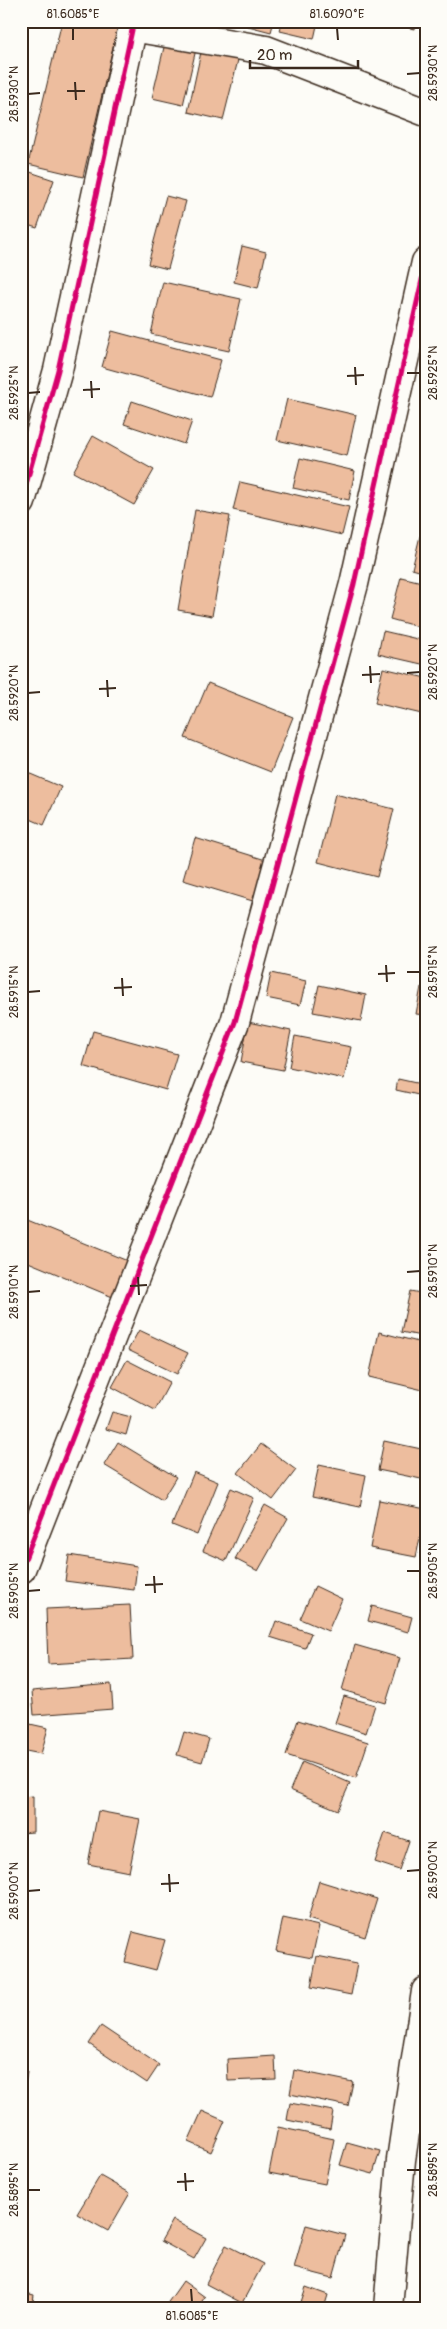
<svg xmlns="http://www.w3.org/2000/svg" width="447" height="2329" font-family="Pangolin,sans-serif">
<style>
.building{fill:#edbd9e;stroke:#3b2a1e}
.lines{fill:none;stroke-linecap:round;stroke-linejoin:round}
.minor-casing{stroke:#3b2a1e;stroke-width:31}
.minor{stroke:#fdfcf7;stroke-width:28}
.cycleway-casing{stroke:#fdfcf7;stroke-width:8}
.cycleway{stroke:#d6006c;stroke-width:5}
.ticks{fill:none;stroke:#3b2a1e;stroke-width:2}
.neatline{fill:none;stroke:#3b2a1e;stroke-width:2}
.ticks-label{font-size:12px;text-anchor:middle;fill:#3b2a1e}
</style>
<rect width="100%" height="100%" fill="#fdfcf7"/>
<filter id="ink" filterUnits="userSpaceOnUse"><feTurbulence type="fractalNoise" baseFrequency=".02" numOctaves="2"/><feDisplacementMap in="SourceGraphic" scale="10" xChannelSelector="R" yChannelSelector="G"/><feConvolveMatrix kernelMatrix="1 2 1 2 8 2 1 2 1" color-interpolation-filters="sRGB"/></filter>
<g filter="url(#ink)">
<path class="building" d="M62,21H119L83,177L28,164Z
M229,21H274L271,32Z
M282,21H318L314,39L280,31Z
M381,21H416L414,29Z
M165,43L196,49L183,105L152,98Z
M201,52L238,60L223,120L188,112Z
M21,169L54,180L37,228L21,223Z
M166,196L186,201L168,269L148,264Z
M242,246L266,252L258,288L234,282Z
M163,282L241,299L229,351L151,334Z
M112,331L221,360L210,397L102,367Z
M287,399L356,415L347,456L277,440Z
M132,401L192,421L184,444L124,424Z
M93,436L154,470L134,505L73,472Z
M300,458L355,471L349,500L293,488Z
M240,482L349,507L342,535L233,510Z
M195,510L230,516L212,616L178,610Z
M420,536L426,537V573L412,569Z
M401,577L426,583V629L390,619Z
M383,631L426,641V665L378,654Z
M383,668L426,678V715L375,703Z
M208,683L293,717L271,772L185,738Z
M21,770L61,787L44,825L21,815Z
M335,794L394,809L377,877L318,862Z
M195,838L269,861L256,902L183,880Z
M271,973L306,981L300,1005L266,998Z
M319,985L366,995L361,1021L313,1012Z
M421,987L426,988V1015L416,1014Z
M248,1022L291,1031L283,1070L241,1062Z
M93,1031L177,1054L166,1090L83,1066Z
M295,1036L351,1047L344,1079L289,1067Z
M398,1079L425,1085L423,1096L396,1090Z
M25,1219L130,1262L115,1298L21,1259V1229Z
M410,1291L426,1294V1337L401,1332Z
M139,1330L188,1353L177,1374L128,1350Z
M379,1332L426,1344V1378L423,1390L369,1377Z
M127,1360L170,1382L155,1410L112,1387Z
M112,1412L131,1417L126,1435L106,1429Z
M384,1441L426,1450V1480L378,1470Z
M118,1442L176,1477L162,1500L104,1465Z
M261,1444L296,1470L273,1500L238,1473Z
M319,1465L366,1475L360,1507L312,1497Z
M194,1472L218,1482L197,1535L172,1525Z
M231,1488L254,1498L226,1561L203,1551Z
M379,1500L426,1509L416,1557L370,1548Z
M265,1505L288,1518L258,1571L235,1559Z
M69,1555L137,1566L134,1590L65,1581Z
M315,1586L342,1599L328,1631L300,1619Z
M130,1605L133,1659L48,1664L46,1609Z
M372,1606L412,1617L408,1632L368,1621Z
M276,1621L311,1633L305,1648L270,1637Z
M355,1645L400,1658L386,1703L342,1690Z
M111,1684L113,1709L34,1715L32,1691Z
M344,1696L375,1705L366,1733L335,1723Z
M298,1720L368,1742L356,1778L286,1755Z
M21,1722L48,1728L41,1754L21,1750Z
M184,1732L209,1739L202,1762L177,1755Z
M302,1762L350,1783L338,1810L290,1790Z
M33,1796V1832L21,1833V1797Z
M98,1811L140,1819L129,1872L88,1864Z
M385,1833L409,1841L399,1870L375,1862Z
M319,1881L377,1899L365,1937L308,1919Z
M283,1918L319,1926L312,1958L276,1951Z
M133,1932L165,1940L156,1970L125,1962Z
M317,1956L357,1964L351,1995L311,1987Z
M101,2026L159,2065L147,2083L89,2044Z
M275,2056L276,2079L228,2081L227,2059Z
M294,2070L353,2082L348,2106L290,2094Z
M21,2071L27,2072L21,2109Z
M290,2103L333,2111L330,2129L287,2120Z
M202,2111L225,2121L211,2152L188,2142Z
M278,2127L334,2139L325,2184L269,2173Z
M347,2142L380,2151L373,2174L340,2165Z
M100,2176L130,2193L108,2231L77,2214Z
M173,2220L206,2238L194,2259L161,2241Z
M306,2225L345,2235L333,2278L294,2268Z
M226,2245L263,2264L242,2303L206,2284Z
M183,2281L205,2297L197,2308H164Z
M306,2287L328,2295L324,2308H299Z
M21,2292L34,2295L32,2308H21Z"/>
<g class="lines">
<g class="minor-casing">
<path id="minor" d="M132,27L266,50L426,112
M21,502L58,370L134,21
M21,1569L235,1022L354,584L426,262
M388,2308L401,2160L426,1991"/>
</g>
<use href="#minor" class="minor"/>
<g class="cycleway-casing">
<path id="cycleway" d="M21,502L58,370L134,21
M21,1569L235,1022L354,584L426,262"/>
</g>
<use href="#cycleway" class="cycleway"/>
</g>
</g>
<path class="ticks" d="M73,28V40M337,28L338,40M407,74L420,73M75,82L76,100M67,91H85M28,94L40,93M355,367L356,385M407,373H420M347,376L364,375M91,381L92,398M83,390L100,389M28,393L40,392M370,666L371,683M407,673L420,672M362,675L380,674M107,680L108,697M99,689L116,688M28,693L40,692M386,965L387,982M407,972H420M378,974L395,973M122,978L123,996M114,988L132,987M28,992L40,991M407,1272L420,1271M138,1277L139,1295M130,1286L147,1285M28,1292L40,1291M407,1571H420M154,1576L155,1593M145,1585L163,1584M28,1591L40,1590M407,1871L420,1870M169,1874L170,1892M161,1884L179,1883M28,1891L40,1890M407,2170H420M185,2173L186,2191M177,2182L194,2181M28,2190H40M191,2289L192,2302"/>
<rect width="447" height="2329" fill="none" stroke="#fdfcf7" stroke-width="55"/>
<path d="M250 60v8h108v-8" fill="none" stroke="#3b2a1e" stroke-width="2.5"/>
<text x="257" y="60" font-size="15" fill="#3b2a1e" stroke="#fdfcf7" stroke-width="4" paint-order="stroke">20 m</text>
<rect x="28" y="28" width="392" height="2274" class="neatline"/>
<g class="ticks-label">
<text x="73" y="18">81.6085°E</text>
<text x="337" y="18">81.6090°E</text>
<text transform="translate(433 73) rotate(-90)" y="4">28.5930°N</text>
<text transform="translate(14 94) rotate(-90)" y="4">28.5930°N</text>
<text transform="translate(433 373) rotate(-90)" y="4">28.5925°N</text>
<text transform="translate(14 393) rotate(-90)" y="4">28.5925°N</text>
<text transform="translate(433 672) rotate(-90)" y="4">28.5920°N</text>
<text transform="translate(14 693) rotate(-90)" y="4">28.5920°N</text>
<text transform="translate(433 972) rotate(-90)" y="4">28.5915°N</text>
<text transform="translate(14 992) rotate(-90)" y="4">28.5915°N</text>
<text transform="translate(433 1271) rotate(-90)" y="4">28.5910°N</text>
<text transform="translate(14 1292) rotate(-90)" y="4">28.5910°N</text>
<text transform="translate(433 1571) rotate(-90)" y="4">28.5905°N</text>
<text transform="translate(14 1591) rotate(-90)" y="4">28.5905°N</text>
<text transform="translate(433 1870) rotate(-90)" y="4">28.5900°N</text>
<text transform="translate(14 1891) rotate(-90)" y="4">28.5900°N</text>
<text transform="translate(433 2170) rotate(-90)" y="4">28.5895°N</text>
<text transform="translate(14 2190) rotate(-90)" y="4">28.5895°N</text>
<text x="192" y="2320">81.6085°E</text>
</g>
</svg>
